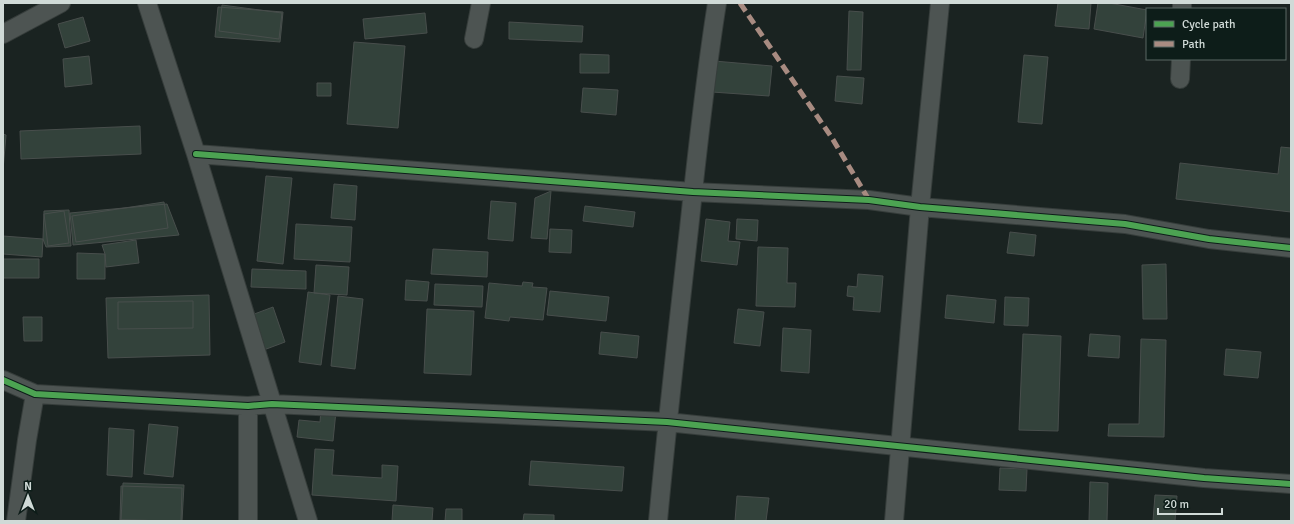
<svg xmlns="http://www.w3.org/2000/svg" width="1294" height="524" font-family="Signika,sans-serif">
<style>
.building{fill:#33423b;stroke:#484e4c}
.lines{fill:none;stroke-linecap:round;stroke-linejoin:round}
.minor-casing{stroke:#363d3b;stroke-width:20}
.minor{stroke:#4d5452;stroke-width:18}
.quiet{stroke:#a88b81;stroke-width:5;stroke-dasharray:10 5;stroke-linecap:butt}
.cycleway-casing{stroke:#0d1d19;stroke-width:8}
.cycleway{stroke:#4ca352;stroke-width:6}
</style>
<rect width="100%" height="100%" fill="#1a2321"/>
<path class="building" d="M1058,3H1091L1089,29L1055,26Z
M1098,3H1109L1147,10L1143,38L1094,29Z
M222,5L282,13L279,39L219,31Z
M218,7L283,12L280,42L215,37Z
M849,11L863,12L861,70H847Z
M425,13L427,33L365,39L363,19Z
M83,17L90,41L65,48L58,24Z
M509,22L583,26L582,42L509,39Z
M354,42L405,46L398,128L347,124Z
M580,54L609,55V73H580Z
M1024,55L1048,57L1042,124L1018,122Z
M89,56L92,84L65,87L63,59Z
M714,61L772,66L769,96L712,92Z
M837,76L864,78L862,104L835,101Z
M317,83H331V96H317Z
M583,88L618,90L616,115L581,112Z
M140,126L141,154L21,159L20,131Z
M3,134L6,135L3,170Z
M1281,147L1291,148V212L1176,199L1180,163L1278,174Z
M266,176L292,178L283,264L257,261Z
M334,184L357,186L355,220L331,218Z
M551,191L547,239L531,238L535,198Z
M491,201L516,203L513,241L488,239Z
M164,202L168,228L76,242L72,216Z
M167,204L179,235L73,245L70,213Z
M585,206L635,212L633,227L583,221Z
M69,210L71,246L46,247L43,239L44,211Z
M64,211L69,243L48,246L44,214Z
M706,219L730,222L728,241L740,242L737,265L701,261Z
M737,219L758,220L757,241L736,239Z
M296,224L352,227L350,262L294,259Z
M550,229L572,230L571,253L549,252Z
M1010,232L1036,235L1034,256L1007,253Z
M3,236L43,239L42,257L3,254Z
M136,240L139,263L106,267L105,254L102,245Z
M758,247L788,248L787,283H796L795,307L756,306Z
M433,249L488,252L487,277L431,274Z
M77,253L105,254V279H77Z
M3,259H39V278H3Z
M1166,264L1167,319H1143L1142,265Z
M316,265L349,267L347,295L314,293Z
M252,269L306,271V289L251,287Z
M858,274L883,276L880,312L853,310L854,297L847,296L848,286L857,287Z
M406,280L429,282L427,301L405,300Z
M523,282L533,283L532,287L547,288L543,320L510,317L509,321L485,318L489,283L522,286Z
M435,284L483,286L482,307L434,305Z
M550,291L609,297L606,321L547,315Z
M308,292L330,295L321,365L299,362Z
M209,295L210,355L108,358L106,298Z
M947,295L996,300L994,323L945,318Z
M338,296L363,299L355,369L331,366Z
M1005,297L1029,298L1028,326L1004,325Z
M193,301V328L118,329V302Z
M273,307L285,342L261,351L249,316Z
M427,309L474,311L471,375L424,373Z
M738,309L764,312L760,346L734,343Z
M23,317H42V341H24Z
M783,328L811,330L809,373L781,371Z
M601,332L639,336L637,358L599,354Z
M1023,334L1061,336L1058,431L1019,430Z
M1090,334L1120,336L1119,358L1088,356Z
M1141,339L1166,340L1164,437L1108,436L1109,424H1139Z
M1226,349L1261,352L1258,378L1224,375Z
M321,410L336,411L333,441L297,437L299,420L320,422Z
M149,424L178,427L173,477L144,474Z
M109,428L134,430L132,477L107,475Z
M315,449L334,450L332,475L382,478V465L398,466L396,501L312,495Z
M531,461L624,467L622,491L529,485Z
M1000,468L1027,469L1026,491L999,490Z
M1090,482L1108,483L1107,521H1089Z
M123,483L184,485L182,521L121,520Z
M121,486L182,488L181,521L120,520Z
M1155,495L1177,496L1175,521H1153Z
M737,496L769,498L766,521H735Z
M393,505L433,508L432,521H392Z
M446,509H462V521H445Z
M524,514L554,515V521H523Z"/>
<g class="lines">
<g class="minor-casing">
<path id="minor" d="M147,3L196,154L308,521
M1182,9V3
M3,34L61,3
M474,39L481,3
M1180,79L1181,59
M196,154L693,192L869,200L920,207L1125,224L1209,239L1291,248
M3,380L35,394L248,406L272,404L667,422L1204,478L1291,484
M248,406V521
M16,521L27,440L35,394
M658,521C667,423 678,326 689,229C697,153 705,78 717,3
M894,521L920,207L940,3"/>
</g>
<use href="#minor" class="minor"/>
<path class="quiet" d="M740,3L832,138L869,200"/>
<g class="cycleway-casing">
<path id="cycleway" d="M196,154L693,192L869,200L920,207L1125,224L1209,239L1291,248
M3,380L35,394L248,406L272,404L667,422L1204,478L1291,484"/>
</g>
<use href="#cycleway" class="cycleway"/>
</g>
<rect width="1294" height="524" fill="none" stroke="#d0dad7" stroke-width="8"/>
<rect x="1146" y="8" width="140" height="52" fill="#0d1d19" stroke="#5b6965"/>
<rect x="1154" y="21" width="20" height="6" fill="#4ca352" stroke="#5b6965"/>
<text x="1182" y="28" font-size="12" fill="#d0dad7">Cycle path</text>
<rect x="1154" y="41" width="20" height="6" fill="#a88b81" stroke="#5b6965"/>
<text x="1182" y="48" font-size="12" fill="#d0dad7">Path</text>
<g transform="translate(28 496)" stroke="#0d1d19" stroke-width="3" paint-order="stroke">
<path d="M0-3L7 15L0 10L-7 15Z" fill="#d0dad7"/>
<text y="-6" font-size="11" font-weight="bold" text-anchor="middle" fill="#d0dad7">N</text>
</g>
<path d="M1158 508v6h64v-6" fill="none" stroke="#d0dad7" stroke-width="2"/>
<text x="1164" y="508" font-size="12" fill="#d0dad7" stroke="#0d1d19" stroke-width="3" paint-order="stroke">20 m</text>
</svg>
